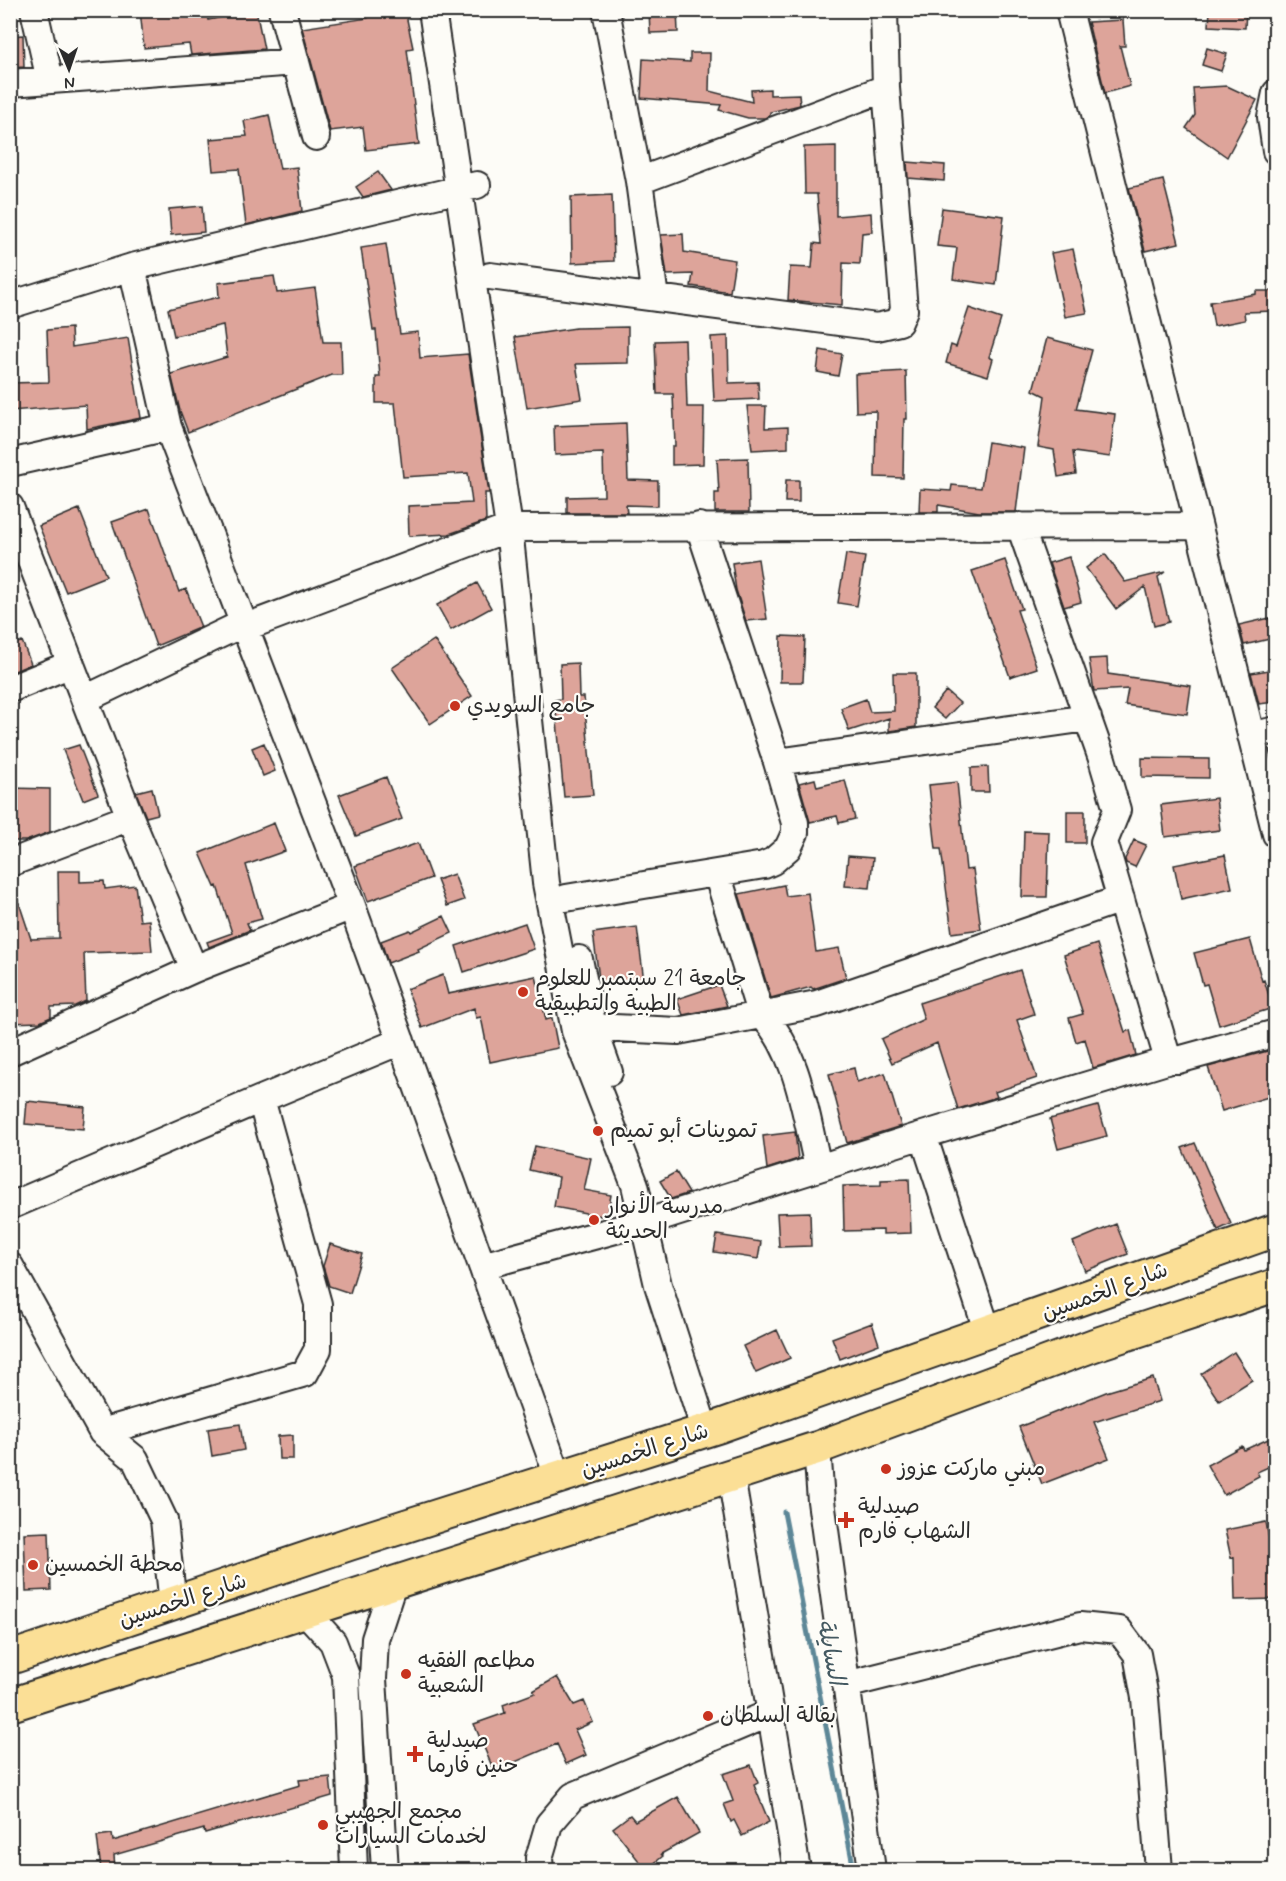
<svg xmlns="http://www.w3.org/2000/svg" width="1286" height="1881" font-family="Mynerve,'Playpen Sans Arabic',sans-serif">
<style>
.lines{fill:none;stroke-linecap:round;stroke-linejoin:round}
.stream{stroke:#5d8797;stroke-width:5}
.building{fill:#dda49a;stroke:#2b2b2b;stroke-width:1.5}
.minor-casing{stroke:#2b2b2b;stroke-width:30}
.major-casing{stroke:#2b2b2b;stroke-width:36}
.minor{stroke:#fdfcf7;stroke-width:26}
.major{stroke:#fbdf96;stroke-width:32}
.poi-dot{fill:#c8321e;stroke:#fdfcf7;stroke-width:2}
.labels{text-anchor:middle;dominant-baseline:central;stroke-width:4.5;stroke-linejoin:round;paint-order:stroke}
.poi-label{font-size:22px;fill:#2b2b2b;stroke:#fdfcf7;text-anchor:start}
.street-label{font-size:22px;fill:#2b2b2b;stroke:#fdfcf7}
.water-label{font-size:24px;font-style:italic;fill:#445961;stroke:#fdfcf7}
</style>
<rect width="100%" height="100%" fill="#fdfcf7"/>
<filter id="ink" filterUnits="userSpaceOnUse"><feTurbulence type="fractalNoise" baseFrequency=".0167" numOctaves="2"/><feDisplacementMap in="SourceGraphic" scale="12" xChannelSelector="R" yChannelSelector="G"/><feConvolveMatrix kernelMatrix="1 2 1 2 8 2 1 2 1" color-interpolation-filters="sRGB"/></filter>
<g filter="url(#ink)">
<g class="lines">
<path class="stream" d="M784,1512L854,1870"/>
</g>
<path class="building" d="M140,10H206L208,20L256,10L264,49L191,55L189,44L144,48Z
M383,10H405L413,48L407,49L419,144L366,150L363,127L330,131L302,28L368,18L367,14Z
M649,10H677L678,32L650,33Z
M1210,10H1246L1245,28L1209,26Z
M1123,20L1125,46H1120L1130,86L1105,93L1088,22Z
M23,35L24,67L10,68V36Z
M1207,48L1227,54L1221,71L1202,65Z
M690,53H710L709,91L752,102L751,90L770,89V95L799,94L800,105L770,112V115L765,118H748L719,110L721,105L641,98L643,59L690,62Z
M1227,86L1257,100L1227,157L1186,128L1195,115L1193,88Z
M269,115L280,169L297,167L302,211L246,225L239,169L213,171L210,139L247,136L244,121Z
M836,146V216L871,213L872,232L862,233L860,264L843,263L842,305L788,300L790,267L812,268L814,243L821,244L817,194H805L804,147Z
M907,162L945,165L944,181L908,178Z
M378,172L391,190L363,197L356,187Z
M1163,180L1179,243L1145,251L1129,188Z
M612,195L614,261L572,263L571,197Z
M202,206L204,232L171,235L169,209Z
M942,208L1004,216L996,285L953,279L957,248L937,246Z
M683,234L684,252L735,260L730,292L691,286L693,274L667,275L661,235Z
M386,244L400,334L418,332L420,358L468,354L489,493H485L486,521L449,534L409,536L408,506L472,503L468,473L403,477L395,403H376V377H380L376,330H373L361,248Z
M1073,249L1087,313L1065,317L1051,253Z
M274,276L277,293L315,288L323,342H341L342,375H332L188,432L180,411L171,374L227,357L223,325L174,336L168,309L219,297L218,283Z
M1256,291H1275V311L1244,312L1245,320L1214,326L1210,302L1256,294Z
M969,308L1001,319L989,357L993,359L988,376L946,363L951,345L956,347Z
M628,327V363L576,364L582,399L527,408L515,337L576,328Z
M71,328L72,347L128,338L141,418L87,429L86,405L10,411V383L49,382L47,330Z
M728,336L729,383L758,382L759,399L714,401L711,337Z
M1047,338L1092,350L1076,409L1115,414L1110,457L1073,452L1076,474L1058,477L1054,450L1038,447L1045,396L1033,390Z
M685,340L687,407H704L703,464L672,465V446H675L673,394H657L655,341Z
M820,350L842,354L838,376L817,372Z
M906,371L907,419H904L903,478L875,477L876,411L856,412L855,374Z
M747,406H766L765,428L788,427V448L752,450Z
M626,423L628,480L658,481V506L626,505L627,513H567V497L604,496L603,453L555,455L554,426Z
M988,442L1024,448L1016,512H979L938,505V512H919L920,489L951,491L952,485L981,488Z
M748,458L749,512H715V493H719L717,459Z
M786,480H799V502H785Z
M79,509L106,576L66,592L39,526Z
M149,509L179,592L186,589L201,627L156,646L112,522Z
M846,554L865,557L857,606L838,603Z
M1105,554L1125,582L1165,572L1158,577L1169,622L1154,626L1145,587L1116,609L1086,568Z
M1069,557L1081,602L1064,607L1049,563Z
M758,559L767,619L746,621L736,590L732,563Z
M1005,560L1022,609L1017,610L1037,668L1010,677L972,571Z
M477,583L491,608L451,630L437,605Z
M1270,618L1274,638L1244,645L1239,625Z
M781,636L805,637L803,682H780Z
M434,640L472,696L430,724L392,668Z
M22,641L31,664L10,673V646Z
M1107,658L1108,674L1191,686L1187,714L1125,705L1128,689L1094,691L1089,659Z
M578,663L579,697H584L593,795L564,797L555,700L561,699L560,664Z
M1275,669V702L1259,704L1251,673Z
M893,673H916V727L889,731V718L849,731L841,708L866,699L870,712L894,711Z
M946,691L960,703L945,719L932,708Z
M264,743L275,771L263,776L252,748Z
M79,745L98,794L83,800L63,750Z
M1142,758L1209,759V778L1142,777Z
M988,767L989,792H971V768Z
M386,777L402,819L356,836L339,795Z
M815,779L817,787L845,780L855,819L839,823L837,816L810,822L799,783Z
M957,782L966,870L973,869L981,929L952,933L941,849H936L929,785Z
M10,788L50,789V832L26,841H10Z
M152,788L158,814L146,817L136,792Z
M1216,798L1220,830L1165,837L1161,805Z
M1067,811H1085V843H1067Z
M274,823L285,851L246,865L262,919L247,923L250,930L209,947L207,942L232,933L217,886L215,887L200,853Z
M1024,831L1049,832L1047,897H1022Z
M1134,840L1146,845L1135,867L1126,863L1125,859Z
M418,843L431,878L368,901L355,866Z
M1225,855L1232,888L1181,899L1174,865Z
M848,856L873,858L870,888L845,886Z
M58,871H80V882L104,881L105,889L135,885L140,921L149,920L152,951L84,953L86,1001L75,1006L51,1007V1017L40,1022L10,1023V885H13L31,939L59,938Z
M454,874L464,900L447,906L437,880Z
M784,885L786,896L808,893L816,952L839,948L846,978L813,989L811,987L771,998L739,894Z
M444,916L452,933L418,949L419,951L388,963L381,941L410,930L411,932Z
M525,923L534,949L464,972L456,946Z
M637,927L644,981L600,986L593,933Z
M1250,939L1262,981L1264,980L1273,1008L1219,1025L1207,984L1203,985L1194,953Z
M1097,944L1125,1032L1130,1030L1136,1055L1093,1068L1085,1039L1076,1042L1069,1018L1083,1014L1064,955Z
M1020,970L1034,1014L1017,1020L1037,1078L995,1092L997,1097L958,1109L937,1043L892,1063L881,1039L924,1019L919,1003Z
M443,975L448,994L536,976L546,1020L552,1018L558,1048L490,1062L481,1017L476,1018L474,1008L422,1028L407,989Z
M719,985L727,1006L683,1015L677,999Z
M1275,1049V1095L1222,1111L1208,1067Z
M854,1068L857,1082L885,1073L901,1126L847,1143L829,1074Z
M27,1101L85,1107L83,1129L25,1124Z
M1098,1106L1107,1136L1058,1149L1050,1119Z
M795,1132L798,1159L767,1169L763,1136Z
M1195,1143L1231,1224L1218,1230L1182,1148Z
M535,1146L591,1158L584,1190L611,1195L607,1217L554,1207L559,1177L529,1170Z
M676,1172L689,1193L671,1199L660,1181Z
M909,1179L911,1233L883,1234V1230L844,1231L843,1186L881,1185V1180Z
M810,1212L811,1246L779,1247L777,1213Z
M1116,1224L1128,1254L1085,1271L1073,1242Z
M717,1235L761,1242L758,1259L714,1252Z
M330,1244L362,1254L350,1293L329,1286L323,1266Z
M872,1323L879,1344L840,1359L832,1338Z
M777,1330L790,1358L756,1373L743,1346Z
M1234,1352L1252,1380L1219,1401L1201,1374Z
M1153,1378L1160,1401L1094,1422L1109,1458L1042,1484L1019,1427L1106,1392Z
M240,1424L244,1450L212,1456L208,1429Z
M293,1435V1459H279L278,1436Z
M1275,1436V1464L1257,1472L1259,1476L1224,1495L1207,1465L1242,1446L1244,1450Z
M1266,1522L1275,1573V1599L1235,1600L1234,1557L1231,1558L1225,1530Z
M49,1532L51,1590L26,1591L24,1533Z
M557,1677L574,1705L584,1701L593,1722L575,1730L586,1755L566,1764L557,1744L494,1771L474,1724L505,1713L503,1705L535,1693L533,1691Z
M751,1765L758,1783L754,1785L769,1822L742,1836L734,1820L731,1822L724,1804L733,1801L723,1774Z
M330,1777L332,1796L205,1833L204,1829L114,1855L115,1870H101L97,1836L112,1834L113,1841L300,1785L299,1780Z
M678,1797L699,1833L661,1854L663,1856L646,1870L613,1828L630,1815L635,1821Z"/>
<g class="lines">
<g class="minor-casing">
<path id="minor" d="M34,10L50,80
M282,10L316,137
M432,10L509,528L546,883L575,1031L635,1185L658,1285L705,1431
M606,10L639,181L886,88
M1069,10L1276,834
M10,83L296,62
M1276,93L1271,117L1276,151
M639,181L655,298
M132,267L168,427L352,906L559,1479
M490,276L877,327L899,322L904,310L886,88L884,10
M10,305L132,267L477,185
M10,463L168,427
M10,507L130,817L194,969
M1020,526L1102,759L1117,810L1104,842L1166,1053L1170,1060H1178L1276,1033
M246,627L509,528L1197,526
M10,689L71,664
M85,699L244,623
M1251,736L1276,730
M777,762L1088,718
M10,863L130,817
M717,873L760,1013C798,1049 806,1117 818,1167
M566,898L764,865L773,861L788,848L795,833V823L777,762L699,526
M579,959L593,1027L609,1072
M593,1027L678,1031L817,1004L1121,899
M10,1052L194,969L352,906
M10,1206L261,1099
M10,1266L102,1432L135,1459L164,1520L173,1605
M482,1266L660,1218L923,1135
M988,1333L923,1135L1170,1060
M102,1432L305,1373L318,1349V1304L261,1099L401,1041
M817,1448L821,1501L872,1870
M731,1476L797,1870
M304,1610L333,1642L346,1676L354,1870
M846,1685L1080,1626L1119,1630L1137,1654L1145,1698L1159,1870
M385,1870L373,1679L375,1639L393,1584
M540,1870L539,1858L549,1824L573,1796L771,1713"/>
</g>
<g class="major-casing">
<path id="major" d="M10,1658L349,1544L720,1426L1276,1230
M10,1705L817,1448L1094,1345L1276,1285"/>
</g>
<use href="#minor" class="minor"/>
<use href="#major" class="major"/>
</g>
</g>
<g class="poi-dot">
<circle cx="455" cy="706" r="6"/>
<circle cx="523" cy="992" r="6"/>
<circle cx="598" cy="1131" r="6"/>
<circle cx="594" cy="1220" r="6"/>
<circle cx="886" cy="1469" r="6"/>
<path d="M843 1511h6v6h6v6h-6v6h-6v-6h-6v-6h6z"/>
<circle cx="33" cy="1565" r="6"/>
<circle cx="406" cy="1674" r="6"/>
<circle cx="708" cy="1716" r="6"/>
<path d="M412 1745h6v6h6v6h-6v6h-6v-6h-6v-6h6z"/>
<circle cx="323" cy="1825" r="6"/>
</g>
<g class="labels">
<g class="poi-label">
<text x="467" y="706">جامع السويدي</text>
<text x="535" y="979">جامعة 21 سبتمبر للعلوم<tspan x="535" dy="25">الطبية والتطبيقية</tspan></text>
<text x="610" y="1131">تموينات أبو تميم</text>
<text x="606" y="1207">مدرسة الأنوار<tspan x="606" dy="25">الحديثة</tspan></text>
<text x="898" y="1469">مبني ماركت عزوز</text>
<text x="858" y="1507">صيدلية<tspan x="858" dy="25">الشهاب فارم</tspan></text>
<text x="45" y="1565">محطة الخمسين</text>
<text x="418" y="1661">مطاعم الفقيه<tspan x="418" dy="25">الشعبية</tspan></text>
<text x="720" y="1716">بقالة السلطان</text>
<text x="427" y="1741">صيدلية<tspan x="427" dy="25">حنين فارما</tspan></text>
<text x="335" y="1812">مجمع الجهيبي<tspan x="335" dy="25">لخدمات السيارات</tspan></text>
</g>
<g class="street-label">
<text transform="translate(1105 1292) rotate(-20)">شارع الخمسين</text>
<text transform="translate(645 1451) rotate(-18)">شارع الخمسين</text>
<text transform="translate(183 1601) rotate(-18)">شارع الخمسين</text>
</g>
<g class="water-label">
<text transform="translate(830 1652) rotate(79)">السايلة</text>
</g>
</g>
<rect width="1286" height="1881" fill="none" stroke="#fdfcf7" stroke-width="36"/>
<rect x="18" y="18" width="1250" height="1845" fill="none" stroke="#2b2b2b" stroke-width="2" filter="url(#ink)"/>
<g transform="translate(69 69) rotate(178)" stroke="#fdfcf7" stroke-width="4.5" paint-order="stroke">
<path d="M0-4.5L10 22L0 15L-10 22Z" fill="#2b2b2b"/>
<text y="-9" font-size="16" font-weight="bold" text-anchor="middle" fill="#2b2b2b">N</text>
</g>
</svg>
